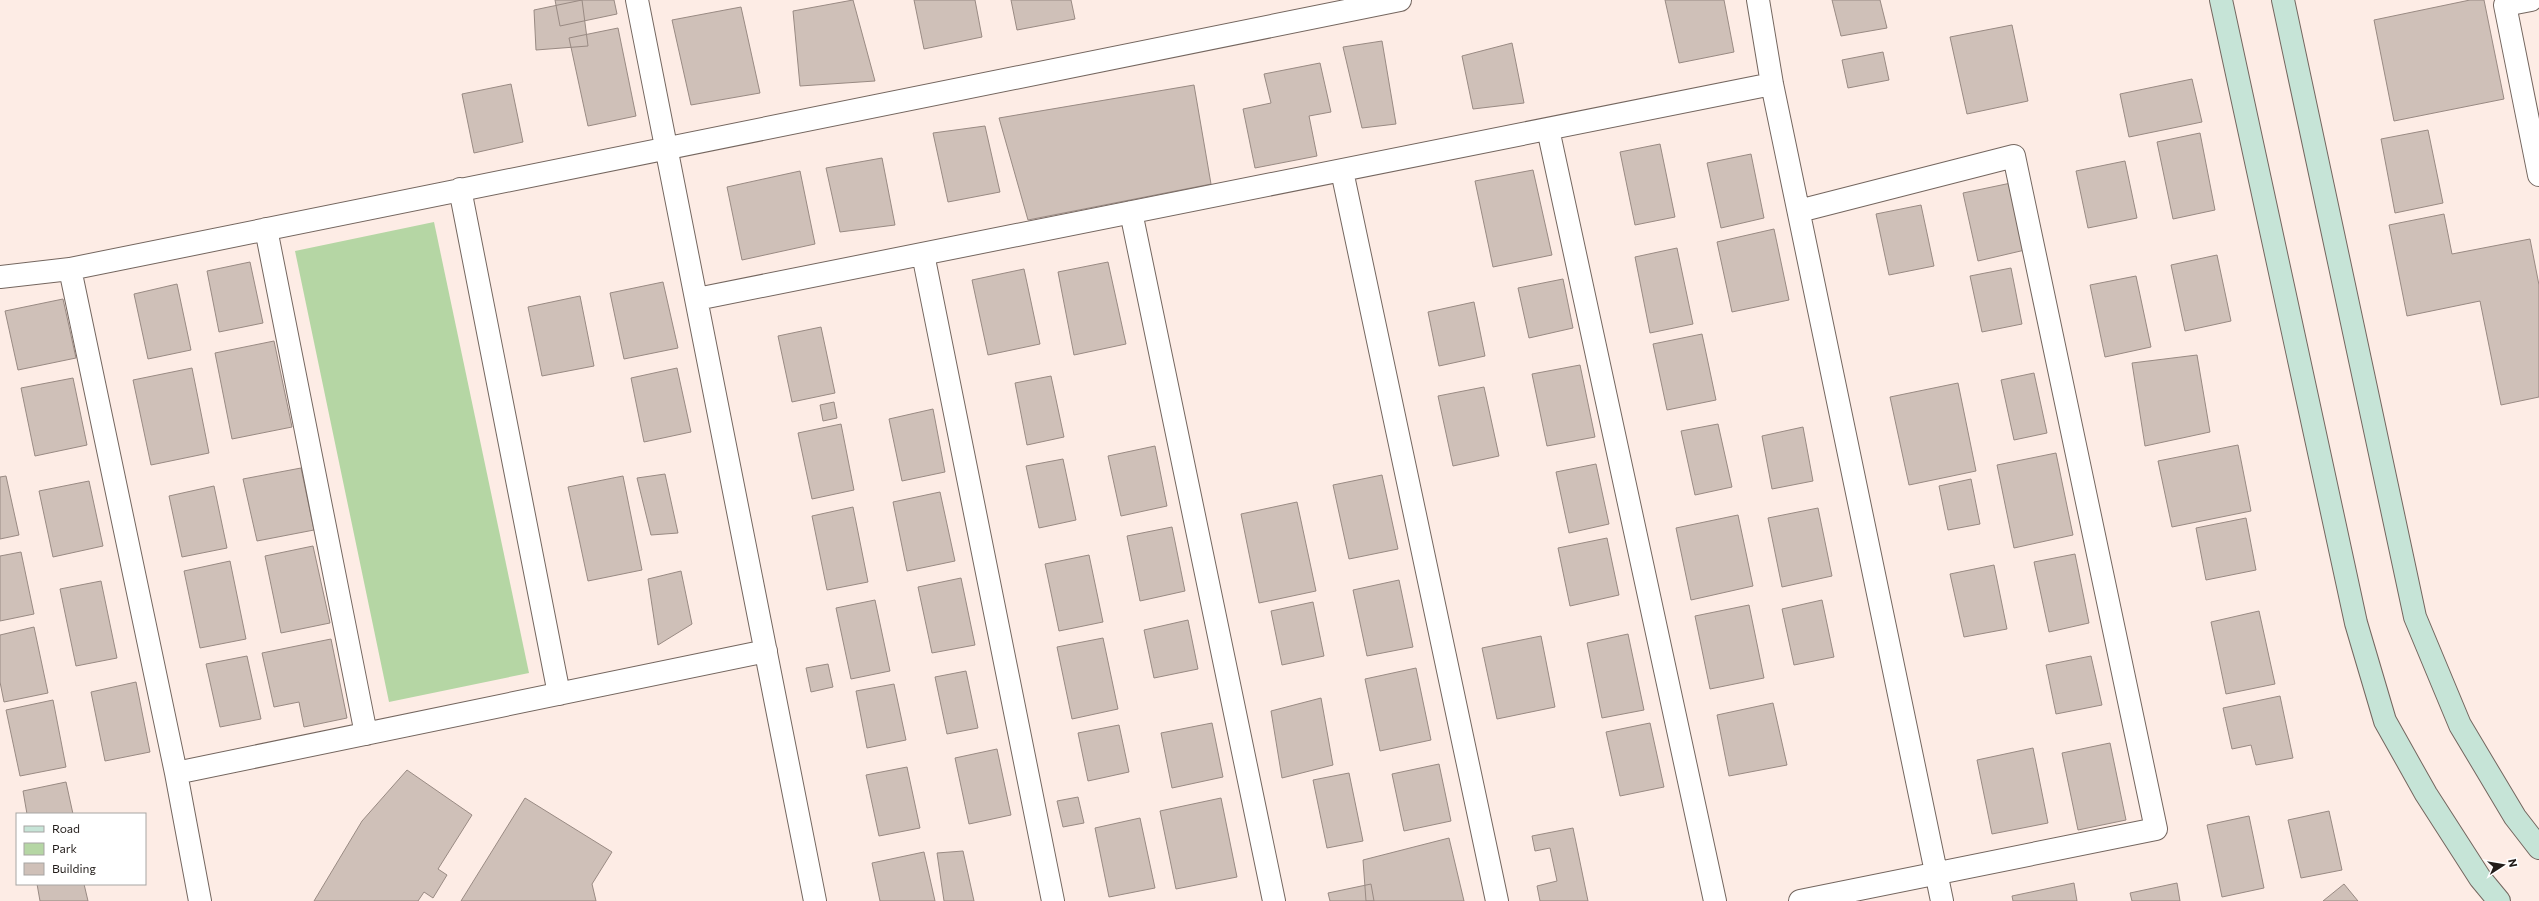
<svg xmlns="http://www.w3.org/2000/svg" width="2539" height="901" font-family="Commissioner,sans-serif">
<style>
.green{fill:#b5d6a4}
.building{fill:#cfc0b8;stroke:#998a83}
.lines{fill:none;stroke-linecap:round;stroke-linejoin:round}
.street-casing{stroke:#74665f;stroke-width:24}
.secondary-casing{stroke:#74665f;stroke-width:24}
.street{stroke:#fff;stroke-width:22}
.secondary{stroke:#c6e4d7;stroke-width:22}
</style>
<rect width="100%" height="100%" fill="#fdece5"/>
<path class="green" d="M434,222L529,673L389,702L295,251Z"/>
<path class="building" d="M555,0H614L617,14L560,26Z
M582,0L588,46L536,50L534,10Z
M853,0L875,81L800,86L793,11Z
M914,0H975L982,37L924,49Z
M1011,0H1071L1075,19L1017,30Z
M1665,0H1724L1734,52L1679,63Z
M1832,0H1880L1887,28L1841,36Z
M2470,0H2484L2504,99L2394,121L2374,20Z
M741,7L760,93L691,105L672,20Z
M2012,25L2028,101L1967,114L1950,37Z
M618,28L636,116L588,126L569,38Z
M1382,41L1396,124L1362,128L1343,47Z
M1512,43L1524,103L1473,109L1462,56Z
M1883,52L1889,80L1848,88L1842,60Z
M1320,63L1331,112L1309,116L1317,156L1255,168L1243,109L1271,103L1264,74Z
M2192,79L2202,122L2129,137L2120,94Z
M511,84L523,142L474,153L462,94Z
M1194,85L1211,184L1028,220L999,118Z
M985,126L1000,192L948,202L933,133Z
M2428,130L2443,203L2395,213L2381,139Z
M2200,133L2215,210L2173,219L2157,142Z
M1660,144L1675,217L1635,225L1620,152Z
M1751,154L1764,218L1721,228L1707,163Z
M882,158L895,225L840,232L826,168Z
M2125,161L2137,218L2088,228L2076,171Z
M1533,170L1552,255L1493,267L1475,181Z
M800,171L815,244L742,260L727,187Z
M2011,183L2025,250L1978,261L1963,193Z
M1921,205L1934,266L1889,275L1876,214Z
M2444,214L2452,254L2530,239L2539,285V397L2501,405L2480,301L2407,316L2389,225Z
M1774,229L1789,300L1732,312L1717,242Z
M1677,248L1693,324L1650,333L1635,257Z
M2217,255L2231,321L2185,331L2171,265Z
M250,262L263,323L219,332L207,271Z
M1108,262L1126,344L1074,355L1058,272Z
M2011,268L2022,324L1982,332L1970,276Z
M1024,269L1040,344L988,355L972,280Z
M2136,276L2151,347L2105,357L2090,285Z
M1563,279L1573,328L1529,338L1518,288Z
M663,282L678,348L624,359L610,293Z
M177,284L191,350L148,359L134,294Z
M580,296L594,366L542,376L528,307Z
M63,299L76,358L18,370L5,311Z
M1474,302L1485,356L1439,366L1428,312Z
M821,327L835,393L792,402L778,336Z
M1702,334L1716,400L1667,410L1653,344Z
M274,341L292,427L232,439L215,353Z
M2197,355L2210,432L2145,446L2132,363Z
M1580,365L1595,437L1547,446L1532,374Z
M192,368L209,453L151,465L133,380Z
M677,368L691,432L644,442L631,378Z
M2034,373L2047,433L2014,440L2001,380Z
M1051,376L1064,437L1027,445L1015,383Z
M73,378L87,445L35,456L21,388Z
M1958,383L1976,471L1909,485L1890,397Z
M1484,387L1499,456L1453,466L1438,396Z
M834,402L837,418L823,421L820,405Z
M933,409L945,472L902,481L889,419Z
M841,424L854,490L812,499L798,433Z
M1718,424L1732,487L1695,495L1681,431Z
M1803,427L1813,481L1772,489L1762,436Z
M2238,445L2251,511L2172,527L2158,461Z
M1155,446L1167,506L1121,516L1108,456Z
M2056,453L2073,535L2014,548L1997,465Z
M1063,459L1076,520L1039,528L1026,466Z
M1596,464L1609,524L1569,533L1556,472Z
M301,468L314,530L257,541L243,479Z
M665,474L678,533L651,535L637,478Z
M1382,475L1398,549L1349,559L1333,485Z
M6,476L19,535L0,539V477Z
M623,476L642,570L588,581L568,487Z
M1971,479L1980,524L1948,530L1939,486Z
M89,481L103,546L53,557L39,491Z
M214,486L227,548L182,557L169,496Z
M940,492L955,561L907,571L893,502Z
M1297,502L1316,591L1259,603L1241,514Z
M853,507L868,582L827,590L812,516Z
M1818,508L1832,576L1782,587L1768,518Z
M1738,515L1753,586L1691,600L1676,528Z
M2246,518L2256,570L2206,580L2196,528Z
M1172,527L1185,591L1140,601L1127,536Z
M1607,538L1619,595L1570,606L1558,548Z
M313,546L330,623L281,633L265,556Z
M21,552L34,614L0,621V556Z
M2075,554L2089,623L2049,632L2034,562Z
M1089,555L1103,622L1059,631L1045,564Z
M230,561L246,639L200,648L184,571Z
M1994,565L2007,629L1964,637L1950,574Z
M681,571L692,624L658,645L648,579Z
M961,578L975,645L932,653L918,587Z
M1399,580L1413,647L1367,656L1353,590Z
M101,581L117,658L76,666L60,589Z
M875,600L890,671L851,679L836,608Z
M1822,600L1834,657L1794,665L1782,609Z
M1313,602L1324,656L1282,665L1271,611Z
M1749,605L1764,678L1710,689L1695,616Z
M2259,611L2275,684L2226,694L2211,622Z
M1188,620L1198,669L1154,678L1144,630Z
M34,627L48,693L4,702L0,682V635Z
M1628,634L1644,710L1602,718L1587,643Z
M1541,636L1555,707L1497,719L1482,648Z
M1103,638L1118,709L1072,719L1057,647Z
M331,639L347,718L304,727L299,702L274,707L262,653Z
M247,656L261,719L220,727L206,664Z
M2091,656L2102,705L2056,714L2046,665Z
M828,664L833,687L811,692L806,668Z
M1416,668L1431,740L1380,751L1365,679Z
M966,671L978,728L947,734L935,677Z
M136,682L150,752L105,761L91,692Z
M894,684L906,740L867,748L856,691Z
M2280,696L2293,758L2256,765L2251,745L2232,749L2223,708Z
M1321,698L1333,765L1282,778L1271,711Z
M53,700L66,767L20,776L6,710Z
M1773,703L1787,765L1729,776L1717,715Z
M1212,723L1223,777L1172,788L1161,733Z
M1650,723L1664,787L1620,796L1606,732Z
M1119,725L1129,772L1088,781L1078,733Z
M2110,743L2126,820L2078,830L2062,753Z
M2033,748L2048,823L1992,834L1977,760Z
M997,749L1011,815L969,824L955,758Z
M1439,764L1451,821L1404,831L1392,774Z
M907,767L920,828L879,836L866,775Z
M407,770L472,815L438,869L447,875L433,898L424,892L418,901H314L362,821Z
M1349,773L1363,841L1327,848L1313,780Z
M66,782L73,814H27L23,791Z
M1078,797L1084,823L1063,827L1057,801Z
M525,798L612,852L592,884L596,901H461Z
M1221,798L1237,877L1176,889L1160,811Z
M2329,811L2342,870L2301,878L2288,820Z
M2249,816L2264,888L2222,897L2207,825Z
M1140,818L1155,888L1109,897L1095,828Z
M1573,828L1588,901H1540L1537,886L1557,881L1550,848L1535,851L1532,836Z
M1449,838L1464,901H1366L1363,860Z
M963,851L974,901H944L937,853Z
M924,852L935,901H880L872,863Z
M2074,883L2077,901H2013L2012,896Z
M2177,883L2180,901H2132L2130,893Z
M37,884H84L88,901H40Z
M1371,884L1374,901H1330L1328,893Z
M2344,884L2358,901H2323Z"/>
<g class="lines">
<g class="street-casing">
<path id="street" d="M637,0L815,901
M1758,0L1772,84L1942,901
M2531,0L2505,5L2539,175
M1548,129L1715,901
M1342,171L1497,901
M460,189L559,694
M1799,211L2014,156L2156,829L1800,901
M1131,212L1274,901
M266,229L366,734
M923,254L1053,901
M70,269L176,773L200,901
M0,277L70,269L1400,0
M697,299L1772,84
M176,773L766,651"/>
</g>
<g class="secondary-casing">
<path id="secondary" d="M2221,0L2356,623L2385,721L2426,794L2480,878L2499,901
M2283,0L2415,617L2460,725L2515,817L2539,848"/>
</g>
<use href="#street" class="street"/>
<use href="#secondary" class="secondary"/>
</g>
<rect x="16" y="813" width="130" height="72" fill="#ffffff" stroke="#a7a5a3"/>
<rect x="24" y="826" width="20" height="6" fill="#c6e4d7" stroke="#a7a5a3"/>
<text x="52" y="833" font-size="12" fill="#231d1a">Road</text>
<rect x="24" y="843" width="20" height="12" fill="#b5d6a4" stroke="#a7a5a3"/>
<text x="52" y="853" font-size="12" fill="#231d1a">Park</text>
<rect x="24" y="863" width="20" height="12" fill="#cfc0b8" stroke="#a7a5a3"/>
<text x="52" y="873" font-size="12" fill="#231d1a">Building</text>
<g transform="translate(2503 865) rotate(78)" stroke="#ffffff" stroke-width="3" paint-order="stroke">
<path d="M0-3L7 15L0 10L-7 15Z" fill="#231d1a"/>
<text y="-6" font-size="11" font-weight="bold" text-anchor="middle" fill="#231d1a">N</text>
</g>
</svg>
